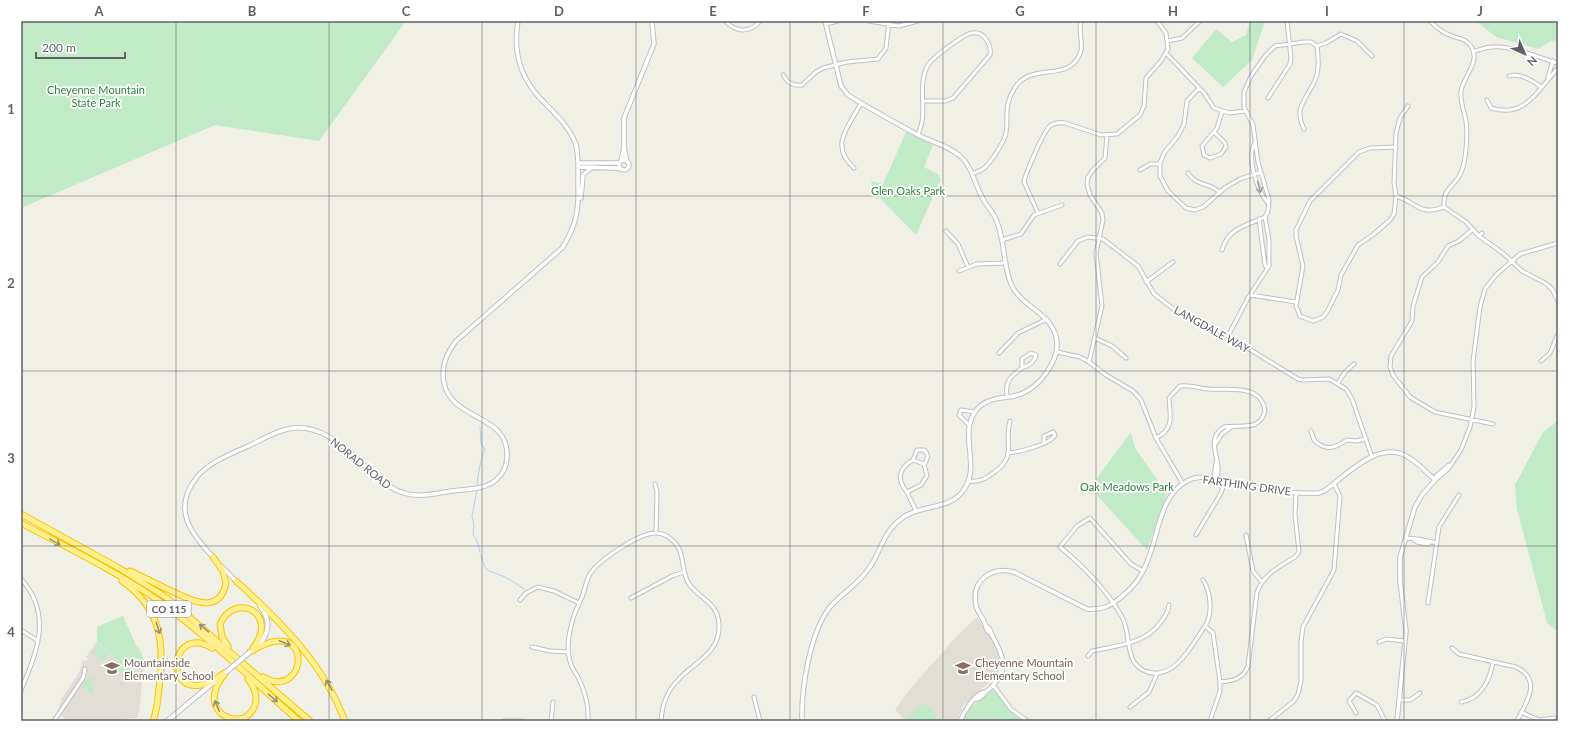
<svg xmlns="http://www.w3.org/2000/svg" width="1579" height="742" font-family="Lato,sans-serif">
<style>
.education{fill:#e1dfd5}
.green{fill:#c1eac6}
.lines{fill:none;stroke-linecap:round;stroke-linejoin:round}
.stream{stroke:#a8d0ff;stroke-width:1}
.minor-casing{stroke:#bebfc6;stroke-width:5}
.tertiary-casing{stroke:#bebfc6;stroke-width:5.5}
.secondary-casing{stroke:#bbbec5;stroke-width:6}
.motorway-casing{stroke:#f7c500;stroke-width:7}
.minor{stroke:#fff;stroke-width:3}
.tertiary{stroke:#fff;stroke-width:3.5}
.secondary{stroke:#fff;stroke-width:4}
.motorway{stroke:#ffef8f;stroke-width:5}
.secondary-bridge-casing{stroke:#bbbec5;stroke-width:6;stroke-linecap:butt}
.secondary-bridge{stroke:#fff;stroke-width:4}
.oneway{stroke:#9ea0a4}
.oneway2{stroke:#969376}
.grid{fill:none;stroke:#5e6168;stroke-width:1;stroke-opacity:0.55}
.labels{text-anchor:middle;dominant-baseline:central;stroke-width:3.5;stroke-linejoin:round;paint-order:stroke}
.shield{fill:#fff;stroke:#8e9095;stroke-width:1}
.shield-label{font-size:10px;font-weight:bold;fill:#5e6168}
.park-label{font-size:11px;fill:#2f853c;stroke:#fff}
.street-label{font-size:11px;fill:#5e6168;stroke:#fff}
.education-label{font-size:11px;fill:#785e54;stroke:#fff;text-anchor:start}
.neatline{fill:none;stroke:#5e6168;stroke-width:1.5}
.grid-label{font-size:13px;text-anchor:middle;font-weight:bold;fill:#5e6168}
</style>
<rect width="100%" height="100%" fill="#f1f0e6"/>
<path class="education" d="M123,616L144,663L139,712L137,718L106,721H65L64,718L58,714L54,721L62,698L80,671L82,661L89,660L86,657L97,641V627Z
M977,617L995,644L999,654V665L995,677L964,705L956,721H906L895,710L909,690L956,637Z"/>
<path class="green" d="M21,21H406L319,141L215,125L21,208Z
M1250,21H1265L1252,60L1223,87L1192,58L1216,29L1232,42L1246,35Z
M1476,21H1558V40L1551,41L1538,49L1496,37Z
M906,132L933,145L924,167L939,175L940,181L916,235L875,193L871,181L883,184Z
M1558,421V632L1547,623L1517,509L1515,485L1543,432Z
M1131,432L1135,448L1167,494L1147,550L1095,493L1088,490Z
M123,616L136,646L140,650L118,660L97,641V627Z
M98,645L109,653L104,660L93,652Z
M141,651L144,663C136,673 125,670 116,673L114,665L118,660Z
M93,677L92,686L94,692L93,694L84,689L83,685L88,678Z
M992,689L1002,698L1012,713L1023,721H963L970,708Z
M924,702L937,716L932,721H909L907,718Z"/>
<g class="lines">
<path class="stream" d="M477,487C477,479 481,456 485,450L481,443L480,427
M477,490L472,516L474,525L473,534L477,541L480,552
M481,555C485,575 490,570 505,577C512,581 517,584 524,589"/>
<g class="minor-casing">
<path id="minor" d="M725,21C736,32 749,34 760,21
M869,21L899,26L918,21
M1430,21C1435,26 1440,31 1447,34C1457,39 1466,37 1472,48C1480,63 1463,77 1461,91C1460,102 1464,111 1466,121C1468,132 1466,160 1462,170C1457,186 1442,187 1444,207
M826,24L838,21
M1168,41L1182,38L1200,21
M1317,46L1326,43L1341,34L1357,41L1372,56
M1474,51C1480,50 1486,47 1492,47C1512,45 1538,58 1558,63
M1166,53L1204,93L1214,108L1229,113L1245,111
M783,75C788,83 792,86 802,85L816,72L823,68L847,62L878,59L886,48L889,21
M1509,76C1521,73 1532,80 1541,87
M1548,77L1553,61
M1199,88L1187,101L1184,124L1178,136L1164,153L1160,163V176L1168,191L1186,208L1195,210L1203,207L1226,187L1240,179L1261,172
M1268,98L1290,64L1291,58L1287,21
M1487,100L1491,108C1525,119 1538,90 1558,68
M1214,132L1225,143L1226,147L1221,154L1210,158L1204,155L1202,146L1217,128L1222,112
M918,134C929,113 916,86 928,65C931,59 965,33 972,33C977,32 982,34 985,38C990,44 991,49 990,55L953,98L945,101H923
M1255,143C1246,157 1257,191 1268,203
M1396,147L1370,148L1359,152L1310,201L1296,230V236L1303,266L1296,306L1300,316L1313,321L1323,317L1327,312L1338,290L1341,275L1358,245L1374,234L1390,220L1394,214L1396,196L1394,183L1396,133L1400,118L1408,106
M854,168C829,145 848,128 861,103
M1140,170L1150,164H1160
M1188,173C1197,187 1210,182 1219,192
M972,174C976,172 980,171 983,169C990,164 1005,141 1006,133C1009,116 1003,107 1014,89C1031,60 1070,85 1081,51C1083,41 1078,31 1081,21
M1396,196C1418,203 1419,216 1444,207L1466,222L1479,236
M1038,213L1024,182C1025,175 1044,130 1050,126C1054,123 1059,122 1065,123L1101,135L1117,134L1140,115L1144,106L1146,78L1161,61L1168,49L1166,33L1157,21
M1259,219L1265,265L1267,268
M1473,229L1459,241L1448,246L1438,262L1422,277L1413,306L1412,321L1391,356L1390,367L1393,375L1410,397L1435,412L1493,424
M946,231L958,244L968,267
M1482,233L1479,236L1504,254L1522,271L1545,283L1552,289L1558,301
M1002,240L1021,234L1034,215L1062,205
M1222,250C1229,227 1246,226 1265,217L1268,211L1269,200L1258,162L1253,125L1244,107V92L1251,76L1265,56L1275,46L1304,42H1311L1317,46C1318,57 1320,69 1315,80C1307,100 1293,106 1304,129
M1060,264L1078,241L1088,237L1103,239L1138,266L1154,294L1180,314L1200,322L1228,336L1298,379L1303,380L1329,379L1346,389L1352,399L1372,457
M959,271L977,264L1006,263
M1146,282L1173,262
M1250,295L1296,302
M1228,336L1248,298L1269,266V240L1265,217
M1095,338L1112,346L1126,358
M1057,352L1080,357L1089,362L1106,375L1133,391L1141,400L1156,438L1183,484
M999,353L1018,333L1047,319
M1031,353L1036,355C1035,362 1028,366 1022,368V359Z
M1541,361L1550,353L1558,334
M1089,362L1102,306L1096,253L1103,220L1102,213L1090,195L1087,184L1088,177L1092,171L1105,158L1107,135
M1338,383L1345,372L1354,364
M1007,396C1005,381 1010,377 1022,368
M969,425L959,415L961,410L975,412
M1311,431L1314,440C1326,452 1335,448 1347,440L1356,441L1366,439
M1156,438C1175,428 1170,417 1169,398L1180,386C1190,385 1199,388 1208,389C1229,391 1261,383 1265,411C1260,432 1240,424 1224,427C1208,437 1216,451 1218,466C1219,469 1217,475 1217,479
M1214,446L1222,434L1231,427
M1009,453C1019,452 1051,444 1055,435L1053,432L1044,436V443
M913,460L924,464L927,476L921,485L907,492C896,479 899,468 913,460Z
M913,460L917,450H924C929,454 928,460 924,464
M1214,478L1216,462
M1435,480L1448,469L1461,450L1470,427L1474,407L1473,361L1480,307L1485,289L1496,275L1520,254L1558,243
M1435,480L1436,476L1449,465
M968,481C978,482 984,480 992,474C1019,455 1003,446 1010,421
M655,484L657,492L656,533
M907,492L916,511
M1196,535L1221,493L1225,481
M1246,535L1253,571L1262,582
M1406,538L1418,539L1437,543
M1414,540L1417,542L1428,544L1430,542
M1143,571L1131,564L1090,518L1077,526L1060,547C1083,566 1107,590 1122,617C1129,630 1127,645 1132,658C1135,665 1141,670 1148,672C1175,680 1192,645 1205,626C1213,614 1211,592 1203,580
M21,579C53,614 37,652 21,690
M631,598L672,576L684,572
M520,600L526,593L538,587L554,591L579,603
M1428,603L1439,527L1459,495
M1205,626L1213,633L1220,682V691L1210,721
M21,630L38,641
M1379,642L1386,639L1405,641
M532,647L550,651L568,652
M1452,648L1459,654L1516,667C1543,680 1526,703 1517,721
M1088,656L1092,651C1118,645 1144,645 1161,622C1165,616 1168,613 1169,605
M1220,682C1233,681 1243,679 1248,666L1257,592C1264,574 1279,567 1295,557L1299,552L1295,515L1296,492
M993,685L1011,709L1027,721
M754,697L760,721
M1399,700H1410L1420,693
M1461,702C1481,699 1490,680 1493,662
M1130,707L1149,692L1157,674
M1521,712L1539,720L1554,718
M1356,713L1349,701L1356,693L1377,705L1385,721
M54,721L83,678L85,669
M504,721H522
M551,721L553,702
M588,721C589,706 585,691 578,677C575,672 571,667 570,661C566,648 569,632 573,619C575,611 579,604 582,597C585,589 586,581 590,574C598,561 640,532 656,533C662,533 668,536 672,540C686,551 680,570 689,584C700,599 718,603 719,624C721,653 694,662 678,680C667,691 662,705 661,721
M1269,721L1294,701L1298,694L1301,681V642L1303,627L1334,570L1340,496L1334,484"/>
</g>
<g class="tertiary-casing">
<path id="tertiary" d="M619 165a5 5 0 1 1 10 0a5 5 0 1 1-10 0Z
M621,161L624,147
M627,162L624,147V118L654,44L652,21
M578,163H619
M578,167L615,168L621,169
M581,198L583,175L592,167
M214,558C191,534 171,509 197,477C209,462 229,455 246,447C260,441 273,432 288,429C322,421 348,452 371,471C381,479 391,490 404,493C419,498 436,493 452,491C466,489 484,490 496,480C503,474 507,465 507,456C509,411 443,422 443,374C443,361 448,351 456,341L562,248C576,227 579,209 578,185C578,172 579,157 576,145C569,125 553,112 539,97C519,75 513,50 518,21
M221,566L236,581
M991,633C986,631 987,629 985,624C983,617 977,612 976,605C971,580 992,566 1014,572L1087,609C1101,610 1109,607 1120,598C1132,589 1142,576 1147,562C1159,535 1159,494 1189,480C1210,471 1237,485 1258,488C1277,492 1300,494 1319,493L1324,491C1347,475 1381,436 1411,459C1420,465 1427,473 1435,480L1422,495L1415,507L1400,557V581L1406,631L1397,721
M999,677L1003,660
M976,699C983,698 983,693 988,690C1011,670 1004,659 992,635C990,631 991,628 986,626
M802,721C801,689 810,632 830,607C841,594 857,585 867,571C883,551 880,533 905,516C925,504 952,510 965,488C981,463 956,430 979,407C992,395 1009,400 1023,393C1040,386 1058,361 1057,343C1055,313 1022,309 1011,284C1003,265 1005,242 997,222C994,212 986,206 982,197C975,185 973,169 963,159C952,147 932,142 918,135C894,122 870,109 848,95L841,86L825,21
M960,721C964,712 975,693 985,692"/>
</g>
<g class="secondary-casing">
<path id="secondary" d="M255,648C269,637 272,620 260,606
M167,721L214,682"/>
</g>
<g class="motorway-casing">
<path id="motorway" d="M21,514L119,568L167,598L310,721
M21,523C66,547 114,570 156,599C206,634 253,681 299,721
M130,571C143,577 155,583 167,589C187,598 219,618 226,583L223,571L213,557
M122,581C161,608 165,644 159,688C158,699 157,711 153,721
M236,581C281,622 323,663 345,721
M228,646L222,637L220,624C235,591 280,613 253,648
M212,648C172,624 163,692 201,685C210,684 218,677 226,672
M250,652C316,610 308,703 263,677
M224,675C220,680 216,685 215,692C210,711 229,724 246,717C260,706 258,692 248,679"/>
</g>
<use href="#minor" class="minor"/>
<use href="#tertiary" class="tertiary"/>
<use href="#secondary" class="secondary"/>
<use href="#motorway" class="motorway"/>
<g class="secondary-bridge-casing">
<path id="secondary-bridge" d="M226,672L250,652"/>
</g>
<use href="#secondary-bridge" class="secondary-bridge"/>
</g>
<defs><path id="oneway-shaft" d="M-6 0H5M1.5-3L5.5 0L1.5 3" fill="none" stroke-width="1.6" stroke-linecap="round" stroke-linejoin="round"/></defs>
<use class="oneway" href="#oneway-shaft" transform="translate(1259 187) rotate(75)"/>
<g class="oneway2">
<use href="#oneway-shaft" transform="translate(55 542) rotate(29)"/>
<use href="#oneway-shaft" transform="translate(158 628) rotate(72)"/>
<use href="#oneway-shaft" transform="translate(204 628) rotate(-140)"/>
<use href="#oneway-shaft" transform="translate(285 643) rotate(23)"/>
<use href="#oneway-shaft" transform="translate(329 685) rotate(-120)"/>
<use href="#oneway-shaft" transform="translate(273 698) rotate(41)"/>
<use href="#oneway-shaft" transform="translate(217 706) rotate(-113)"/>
</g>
<path class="grid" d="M176,21V721M329,21V721M482,21V721M636,21V721M790,21V721M943,21V721M1096,21V721M1250,21V721M1404,21V721M21,196H1558M21,371H1558M21,546H1558"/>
<defs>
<g id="school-bare" transform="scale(1.2)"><path d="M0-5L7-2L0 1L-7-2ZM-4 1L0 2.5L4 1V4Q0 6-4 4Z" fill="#8d6e63" stroke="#fff" stroke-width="2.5" paint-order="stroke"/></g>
</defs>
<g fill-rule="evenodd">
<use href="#school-bare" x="112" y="668"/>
<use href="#school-bare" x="963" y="668"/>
</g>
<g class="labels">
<rect class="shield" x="147" y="601" width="44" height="16" rx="3"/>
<g class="shield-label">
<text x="169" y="609">CO 115</text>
</g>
<g class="park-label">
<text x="96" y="89">Cheyenne Mountain<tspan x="96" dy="13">State Park</tspan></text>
<text x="908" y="190">Glen Oaks Park</text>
<text x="1127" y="486">Oak Meadows Park</text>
</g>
<g class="street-label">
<text transform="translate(1212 329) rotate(29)">LANGDALE WAY</text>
<text transform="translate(361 463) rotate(39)">NORAD ROAD</text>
<text transform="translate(1247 485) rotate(8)">FARTHING DRIVE</text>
</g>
<g class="education-label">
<text x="124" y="662">Mountainside<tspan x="124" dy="13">Elementary School</tspan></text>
<text x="975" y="662">Cheyenne Mountain<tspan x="975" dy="13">Elementary School</tspan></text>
</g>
</g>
<rect width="1579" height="742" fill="none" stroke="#ffffff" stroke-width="44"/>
<g transform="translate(1525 54) rotate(135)" stroke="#ffffff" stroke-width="3" paint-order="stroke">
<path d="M0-3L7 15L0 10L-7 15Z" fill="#5e6168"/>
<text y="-6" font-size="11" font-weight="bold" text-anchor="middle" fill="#5e6168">N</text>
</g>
<path d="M36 52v6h89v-6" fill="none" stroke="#5e6168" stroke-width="2"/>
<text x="42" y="52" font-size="12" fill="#5e6168" stroke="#ffffff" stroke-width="3" paint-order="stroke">200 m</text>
<rect x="22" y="22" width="1535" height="698" class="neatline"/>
<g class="grid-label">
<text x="99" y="16">A</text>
<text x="252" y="16">B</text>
<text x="406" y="16">C</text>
<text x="559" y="16">D</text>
<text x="713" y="16">E</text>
<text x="866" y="16">F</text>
<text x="1020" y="16">G</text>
<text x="1173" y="16">H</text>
<text x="1327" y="16">I</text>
<text x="1480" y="16">J</text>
<text x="11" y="114">1</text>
<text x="11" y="288">2</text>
<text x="11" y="463">3</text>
<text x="11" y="637">4</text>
</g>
</svg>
